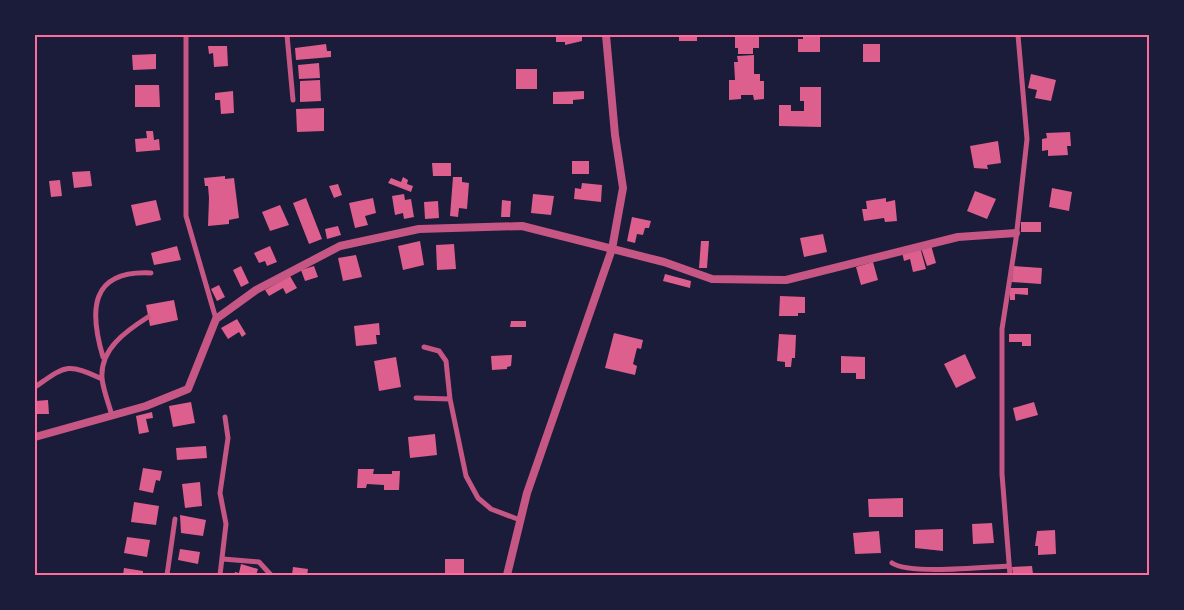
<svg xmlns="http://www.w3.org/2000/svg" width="1184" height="610" font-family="Signika,sans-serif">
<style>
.building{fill:#dd5f8e}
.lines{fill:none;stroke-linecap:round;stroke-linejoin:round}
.minor{stroke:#c65784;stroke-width:5}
.tertiary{stroke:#c65784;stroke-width:8}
.neatline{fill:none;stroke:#ff6b9d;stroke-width:2}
</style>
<rect width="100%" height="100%" fill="#1b1b3a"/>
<path class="building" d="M556,35H582V41L565,45V42H556Z
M679,35H697V41H679Z
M735,35H759V48H753V54H738V48H735Z
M803,35H820V52H798V39H803Z
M326,44L327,51H331V57L296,60L295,48Z
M863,44H880V62H863Z
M208,46H227L228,66L214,67L213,53L209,54Z
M156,54V69L133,70L132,55Z
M754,55V74H760V81H764V99L754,100L753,95H741V99L729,100V80H735L734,62H738L737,56Z
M319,63L320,78L299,79L298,65Z
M516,69H537V89H516Z
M1031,74L1056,80L1051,101L1035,98L1037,90L1028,88Z
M320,80L321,101L300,102V81Z
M135,85H159L160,107H135Z
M800,87H821V127L779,126V105H791V111H804V101H800Z
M233,91L234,113L221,114L220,100H215V93Z
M584,91V99L573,100V104H553V92Z
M324,108V131L297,132L296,109Z
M146,131H153L154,140L159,139L160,150L136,152L135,139L147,138Z
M1070,132L1071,146H1067L1068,155L1048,156V150L1042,151V139L1047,138L1046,133Z
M998,141L1001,163L987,165L988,169L974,168L970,146Z
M572,161H589V174H572Z
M432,163H451V176H433Z
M90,171L92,186L74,188L72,172Z
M225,176V179L234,178L239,218L229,220V224L208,226L209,198L208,186H205L204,178Z
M403,177L408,180L407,184L413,186L411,192L388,183L391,178L401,182Z
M453,177H462V182L469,183L467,209L459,208L458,217L450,216Z
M60,180L62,196L51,197L49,181Z
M582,183L602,185L601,202L574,199L575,188L581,189Z
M338,184L342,195L334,198L329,186Z
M1052,188L1072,192L1069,211L1049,207Z
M975,191L996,199L987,219L967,211Z
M404,194L405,200L411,199L414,217L404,219L403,213L395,215L392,196Z
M533,194L554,196L551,215L531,213Z
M306,198L322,239L309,244L293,203Z
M373,198L376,213L365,216L368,225L355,228L349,203Z
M886,198V202L895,200L897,221L885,222L884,218L864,221L862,209H867L866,201Z
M156,200L161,220L136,226L131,205Z
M502,200L511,201L510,217H501Z
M438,201L439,218L425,219L424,202Z
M280,205L289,225L270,231L262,212Z
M632,217L651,221L649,228H645L643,235L637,234L635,243L627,241Z
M1021,222H1041V232H1021Z
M338,226L341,235L327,239L325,229Z
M823,234L827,252L804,257L800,238Z
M420,241L424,265L403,270L398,246Z
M701,241H709L707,268H699Z
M454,244L456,269L437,270L436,245Z
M931,245L936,263L927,266L921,248Z
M177,246L181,260L154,265L151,253Z
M270,246L277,262L267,266L265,261L259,263L254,253Z
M920,247L926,269L913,272L910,259L904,261L902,252Z
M356,255L362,277L343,281L338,258Z
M873,262L878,280L861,285L856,267Z
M241,266L249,283L241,287L233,270Z
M314,266L318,277L305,281L301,270Z
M1013,266L1042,268L1041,284L1012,282Z
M665,274L691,281L690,288L663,281Z
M290,276L297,288L286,294L283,288L269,296L265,290Z
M219,285L225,297L217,301L211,289Z
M1010,288H1028V295L1015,294V300H1010Z
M780,296L805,297V313H798V316H779Z
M174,300L178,320L150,326L146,305Z
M237,319L246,334L242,337L239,332L228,339L221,328Z
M511,321H526V327H510Z
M379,323L380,335H376L377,344L356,346L354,326Z
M614,333L643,340L641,349L637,348L633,364L637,366L635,375L605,368Z
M779,334L796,335L795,358H792L791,367H785V362L777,361Z
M1009,334H1031V346H1022V342H1009Z
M965,354L976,378L956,388L944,364Z
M512,355L511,366L507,367V369L492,370L491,356Z
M841,356L865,357V379H856V373H841Z
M396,357L401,387L379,391L374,361Z
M48,400L49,414H35V401Z
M191,402L195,423L173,427L169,406Z
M1034,402L1038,415L1016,421L1013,408Z
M152,412L153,418L146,419L149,432L139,434L136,416Z
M435,434L437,455L410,458L408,437Z
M206,446L207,458L177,460L176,448Z
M143,468L162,471L160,481L156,480L153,493L139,490Z
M358,469H374L373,474H392V471H400L399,490H384V485L367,484L366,488H357Z
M200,482L202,506L185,508L182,484Z
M903,498V517H869L868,499Z
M134,502L159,506L156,525L131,522Z
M180,515L206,520L203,536L181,533Z
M992,523L994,543L973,544L972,524Z
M943,529V551L915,548V530Z
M1055,530L1056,554L1038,555V546H1035L1037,531Z
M879,531L881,553L855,554L853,533Z
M127,537L150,540L147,557L124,553Z
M180,549L200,552L198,564L178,560Z
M445,559H464V575H445Z
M241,564L258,569L256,575H234L235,572L239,573Z
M1032,566L1033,574L1013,575L1012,567Z
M293,567L308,569L307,575H292Z
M124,568L143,571V575H123Z"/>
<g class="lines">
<path class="minor" d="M186,35V216L216,319
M287,35L293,100
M424,347L439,351L446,361L450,399L466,476L478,498L491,509L520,520
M103,357C89,310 90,270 151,273
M35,387C67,365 66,363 102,379
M416,398L450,399
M112,416C109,404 103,390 102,378C100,349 126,331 148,317
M223,559L259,562L271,575
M892,563C910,575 985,567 1009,566
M167,575L175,519
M220,575L226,524L220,493L228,438L225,417
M1010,575L1002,474V329L1016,239L1027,139L1018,35"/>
<path class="tertiary" d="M35,437L146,406L188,389L216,319L256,290L340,246L419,229L522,226L664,262L712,279L786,280L958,237L1016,233
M507,575L527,493L612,249L623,188L615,135L606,35"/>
</g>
<rect width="1184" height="610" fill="none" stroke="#1b1b3a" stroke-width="72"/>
<rect x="36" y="36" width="1112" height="538" class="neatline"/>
</svg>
